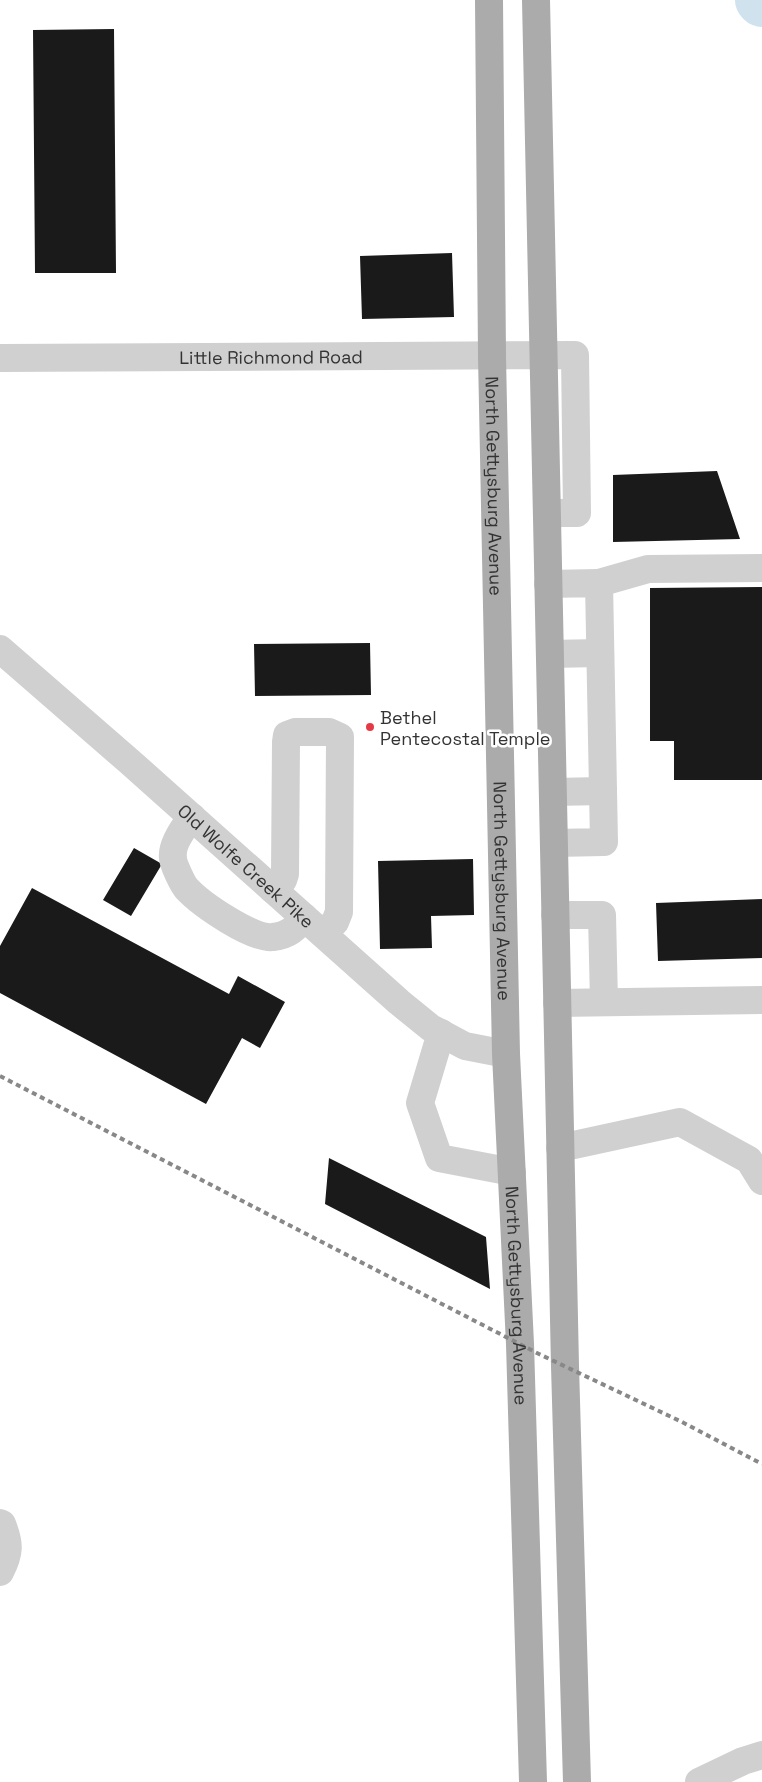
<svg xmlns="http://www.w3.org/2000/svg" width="762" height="1782" font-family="'Space Grotesk',sans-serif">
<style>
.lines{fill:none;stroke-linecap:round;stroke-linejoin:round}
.river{stroke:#cfe2ee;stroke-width:50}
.building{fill:#1a1a1a}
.minor{stroke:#d0d0d0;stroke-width:28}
.major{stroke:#ababab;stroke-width:28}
.rail{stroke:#888;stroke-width:4;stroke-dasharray:5 4;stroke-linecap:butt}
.poi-dot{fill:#e63946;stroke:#fff;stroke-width:2}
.labels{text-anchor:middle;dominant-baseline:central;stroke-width:5;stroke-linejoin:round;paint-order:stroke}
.street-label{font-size:18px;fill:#333;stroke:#fff}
.poi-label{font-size:18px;fill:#333;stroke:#fff;text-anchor:start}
</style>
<rect width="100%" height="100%" fill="#fff"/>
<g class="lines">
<path class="river" d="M760,0L762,2"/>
</g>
<path class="building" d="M114,29L116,273H35L33,30Z
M452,253L454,317L362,319L360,256Z
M717,471L740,539L613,542V475Z
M762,587V780H674V741H650V588Z
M370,643L371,695L255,696L254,644Z
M134,848L162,864L131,916L103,900Z
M473,859L474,915L431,916L432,948L380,949L378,861Z
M32,888L229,994L238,976L285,1002L260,1048L242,1038L206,1104L0,993V946Z
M762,899V958L658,961L656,903Z
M329,1158L486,1237L490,1289L325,1204Z"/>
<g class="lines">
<g class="minor">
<path id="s1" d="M0,358L575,355L577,513H547"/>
<path d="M599,583L648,569L762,568"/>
<path d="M548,584L599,583L604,842L554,843"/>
<path id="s2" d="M0,649L130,762L399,1002L431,1028L465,1046L506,1054"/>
<path d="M550,654L600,653"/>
<path d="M553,792L603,791"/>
<path d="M192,817C184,827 171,845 173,858C173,864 183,885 187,889C201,904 253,940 273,937C289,935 295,929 304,917"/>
<path d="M272,889L283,880L285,874L286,742L287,735L295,732H329L340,737L339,912L335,922L323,933"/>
<path d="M555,915H602L604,1002"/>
<path d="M557,1003L762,1000"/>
<path d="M441,1033L420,1103L439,1158L512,1172"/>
<path d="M560,1148L680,1122L749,1160L762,1181"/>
<path d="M0,1523L2,1524C10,1544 10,1553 0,1572"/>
<path d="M699,1782L743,1761L762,1755"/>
</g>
<g class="major">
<path id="s3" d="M489,0L492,356L506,1054L520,1344L533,1782"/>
<path d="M536,0L565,1366L577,1782"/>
</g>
<path class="rail" d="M0,1076L539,1354L682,1422L762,1464"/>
</g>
<circle class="poi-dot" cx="370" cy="727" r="5"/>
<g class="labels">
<g class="street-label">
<text stroke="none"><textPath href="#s1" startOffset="271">Little Richmond Road</textPath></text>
<text stroke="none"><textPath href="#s3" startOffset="486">North Gettysburg Avenue</textPath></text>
<text stroke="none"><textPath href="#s2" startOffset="328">Old Wolfe Creek Pike</textPath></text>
<text stroke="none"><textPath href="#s3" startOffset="891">North Gettysburg Avenue</textPath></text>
<text stroke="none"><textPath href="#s3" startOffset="1296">North Gettysburg Avenue</textPath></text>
</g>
<g class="poi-label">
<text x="380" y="717">Bethel<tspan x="380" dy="21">Pentecostal Temple</tspan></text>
</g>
</g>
</svg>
